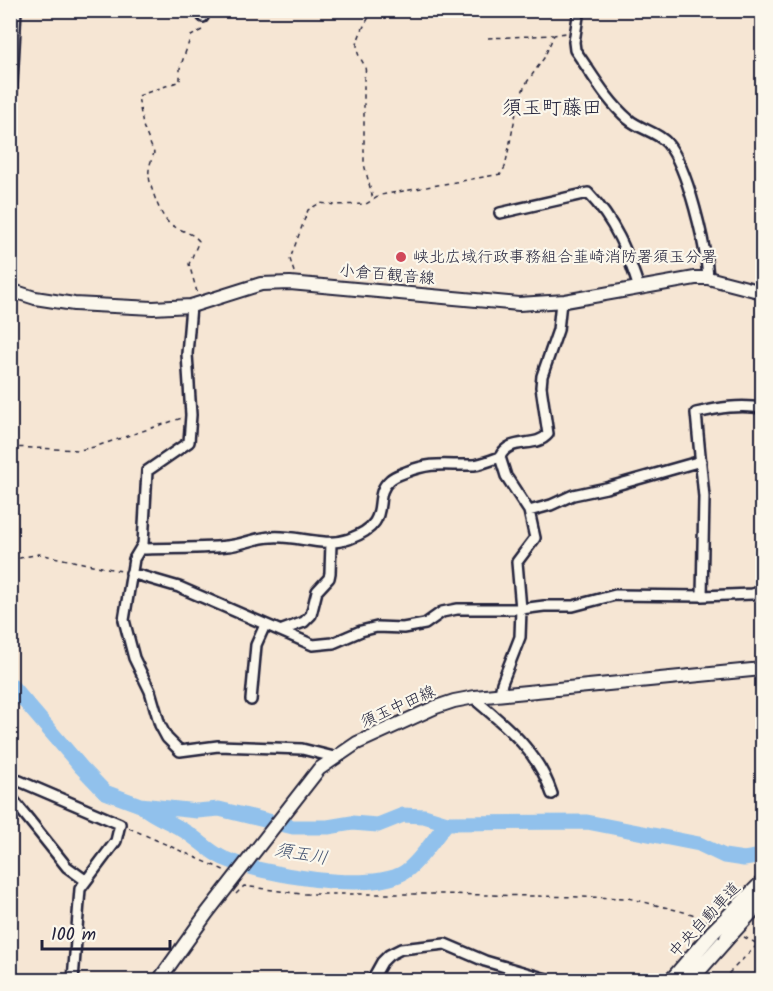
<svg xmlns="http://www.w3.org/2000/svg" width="773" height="991" font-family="Kalam,'Klee One',sans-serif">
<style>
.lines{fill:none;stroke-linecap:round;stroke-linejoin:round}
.river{stroke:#91c1ec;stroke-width:15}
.minor-casing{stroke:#22223b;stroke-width:14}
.major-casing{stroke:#22223b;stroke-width:16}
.highway-casing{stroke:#22223b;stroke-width:18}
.path{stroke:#22223b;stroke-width:1.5;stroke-dasharray:4.5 4.5;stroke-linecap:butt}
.minor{stroke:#fbf7ec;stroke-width:9}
.major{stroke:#fbf7ec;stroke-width:12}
.highway{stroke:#fbf7ec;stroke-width:14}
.highway-bridge-casing{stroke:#22223b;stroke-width:18;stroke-linecap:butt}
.highway-bridge{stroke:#fbf7ec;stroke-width:14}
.poi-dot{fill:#d1495b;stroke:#fbf7ec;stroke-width:2}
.labels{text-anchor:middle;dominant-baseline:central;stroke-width:4.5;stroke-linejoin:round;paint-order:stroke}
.poi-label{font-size:16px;fill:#22223b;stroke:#fbf7ec;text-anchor:start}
.street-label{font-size:16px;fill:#22223b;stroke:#fbf7ec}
.water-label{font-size:18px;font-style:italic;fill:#435270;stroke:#fbf7ec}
.quarter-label{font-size:20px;fill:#22223b;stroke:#fbf7ec}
</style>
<rect width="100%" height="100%" fill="#f6e6d4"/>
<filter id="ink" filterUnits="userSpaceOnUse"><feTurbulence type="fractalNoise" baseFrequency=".0167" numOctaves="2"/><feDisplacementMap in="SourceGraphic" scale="12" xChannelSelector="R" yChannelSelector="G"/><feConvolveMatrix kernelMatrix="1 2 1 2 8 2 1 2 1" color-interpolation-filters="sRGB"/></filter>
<g filter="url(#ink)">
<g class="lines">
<path class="river" d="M10,684L81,767L105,792L140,805L197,811L219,809L293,827H328L352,823L378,825L403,815L424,816L447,823L587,822L699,844L724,856L744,859L762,856
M143,807C156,818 172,822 186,832C199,840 210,852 223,858C259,874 373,895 406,871C422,859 434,838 447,823"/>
<g class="minor-casing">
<path id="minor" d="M201,10L203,17
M579,10L574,42L575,50C592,74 606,100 628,119C639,129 658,132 667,143C688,167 706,247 708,278
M10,122L16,10
M500,213L588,193C615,221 627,251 639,288
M191,306L187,354L191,415L189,442L147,471L143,544L134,559L124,620L134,658L150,691L160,725L167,738L180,751L218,746L302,749L334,757
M529,511L551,505L573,495L606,488L701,461
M140,549C169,548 198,549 227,546C242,545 257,537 272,537C298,535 323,548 349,539C396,522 369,498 390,480C394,476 401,474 406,472C434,461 446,466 474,465C482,464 492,460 500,457C509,436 536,449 548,434L541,387L542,376L558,330L561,302
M131,573L179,587L313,645L333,643L361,631L377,627L403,628L425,624L442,612L457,609H521L544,606H573L615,595L702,596L752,594L762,591
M702,596L704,497L696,413C719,408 739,404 762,408
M280,631L304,622L311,615L317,591L329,578L330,573L331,543
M500,694L502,683L520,637L521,609L517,562L535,538L529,511L506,476L500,457
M475,697L479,703C510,729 539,754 552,794
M251,700L256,645L265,625
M10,777L120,824L116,841L80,889L73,980
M10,796L67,867L85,880
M372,980L382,962L389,955L401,949L445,944L485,961L550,980"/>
</g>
<g class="major-casing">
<path id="major" d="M10,290L35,298L74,304L153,308L191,306L261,284L290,283L519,304L565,301L695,278H708L762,292
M159,980L207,913L319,769L357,743L436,707L454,701L475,697L762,669"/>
</g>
<g class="highway-casing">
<path id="highway" d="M672,980L713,932
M690,980L727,938"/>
</g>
<path class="path" d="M373,10C367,21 358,34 357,46C356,59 370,64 364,78V164L373,199
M488,38L553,35
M294,272L290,259L308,210L320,203L335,205L366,204L381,195L501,174L505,167L518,103L525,85L544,58L554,35L566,33
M197,292L189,264L199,241C192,232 180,231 170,224C161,218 150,187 149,176C148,168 151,161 154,153L143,126L138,96L180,81V68L191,36L202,30L203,27
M10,447L79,450L94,447L182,418
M10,560L39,554L121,571
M129,828L226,871
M236,894L244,886L301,894H441L628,898L692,914L709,921
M744,937L762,946
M722,980L757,945"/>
<use href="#minor" class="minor"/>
<use href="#major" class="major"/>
<use href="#highway" class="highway"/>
<g class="highway-bridge-casing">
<path id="highway-bridge" d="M713,932L762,883
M727,938L762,900"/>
</g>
<use href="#highway-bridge" class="highway-bridge"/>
</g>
</g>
<circle class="poi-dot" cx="401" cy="257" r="6"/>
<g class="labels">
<g class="poi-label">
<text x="413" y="257">峡北広域行政事務組合韮崎消防署須玉分署</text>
</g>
<g class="street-label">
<text transform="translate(387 275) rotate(5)">小倉百観音線</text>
<text transform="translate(398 707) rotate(-24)">須玉中田線</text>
<text transform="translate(705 920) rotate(-47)">中央自動車道</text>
</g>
<g class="water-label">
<text transform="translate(301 855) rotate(10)">須玉川</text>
</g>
<g class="quarter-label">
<text x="552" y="109">須玉町藤田</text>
</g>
</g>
<rect width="773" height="991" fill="none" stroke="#fbf7ec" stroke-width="36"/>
<rect x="18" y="18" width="737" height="955" fill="none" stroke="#22223b" stroke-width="2" filter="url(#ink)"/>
<path d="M42 940v9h128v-9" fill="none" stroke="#22223b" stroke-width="3"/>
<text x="51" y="940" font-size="18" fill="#22223b" stroke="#fbf7ec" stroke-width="4.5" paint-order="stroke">100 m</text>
</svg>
